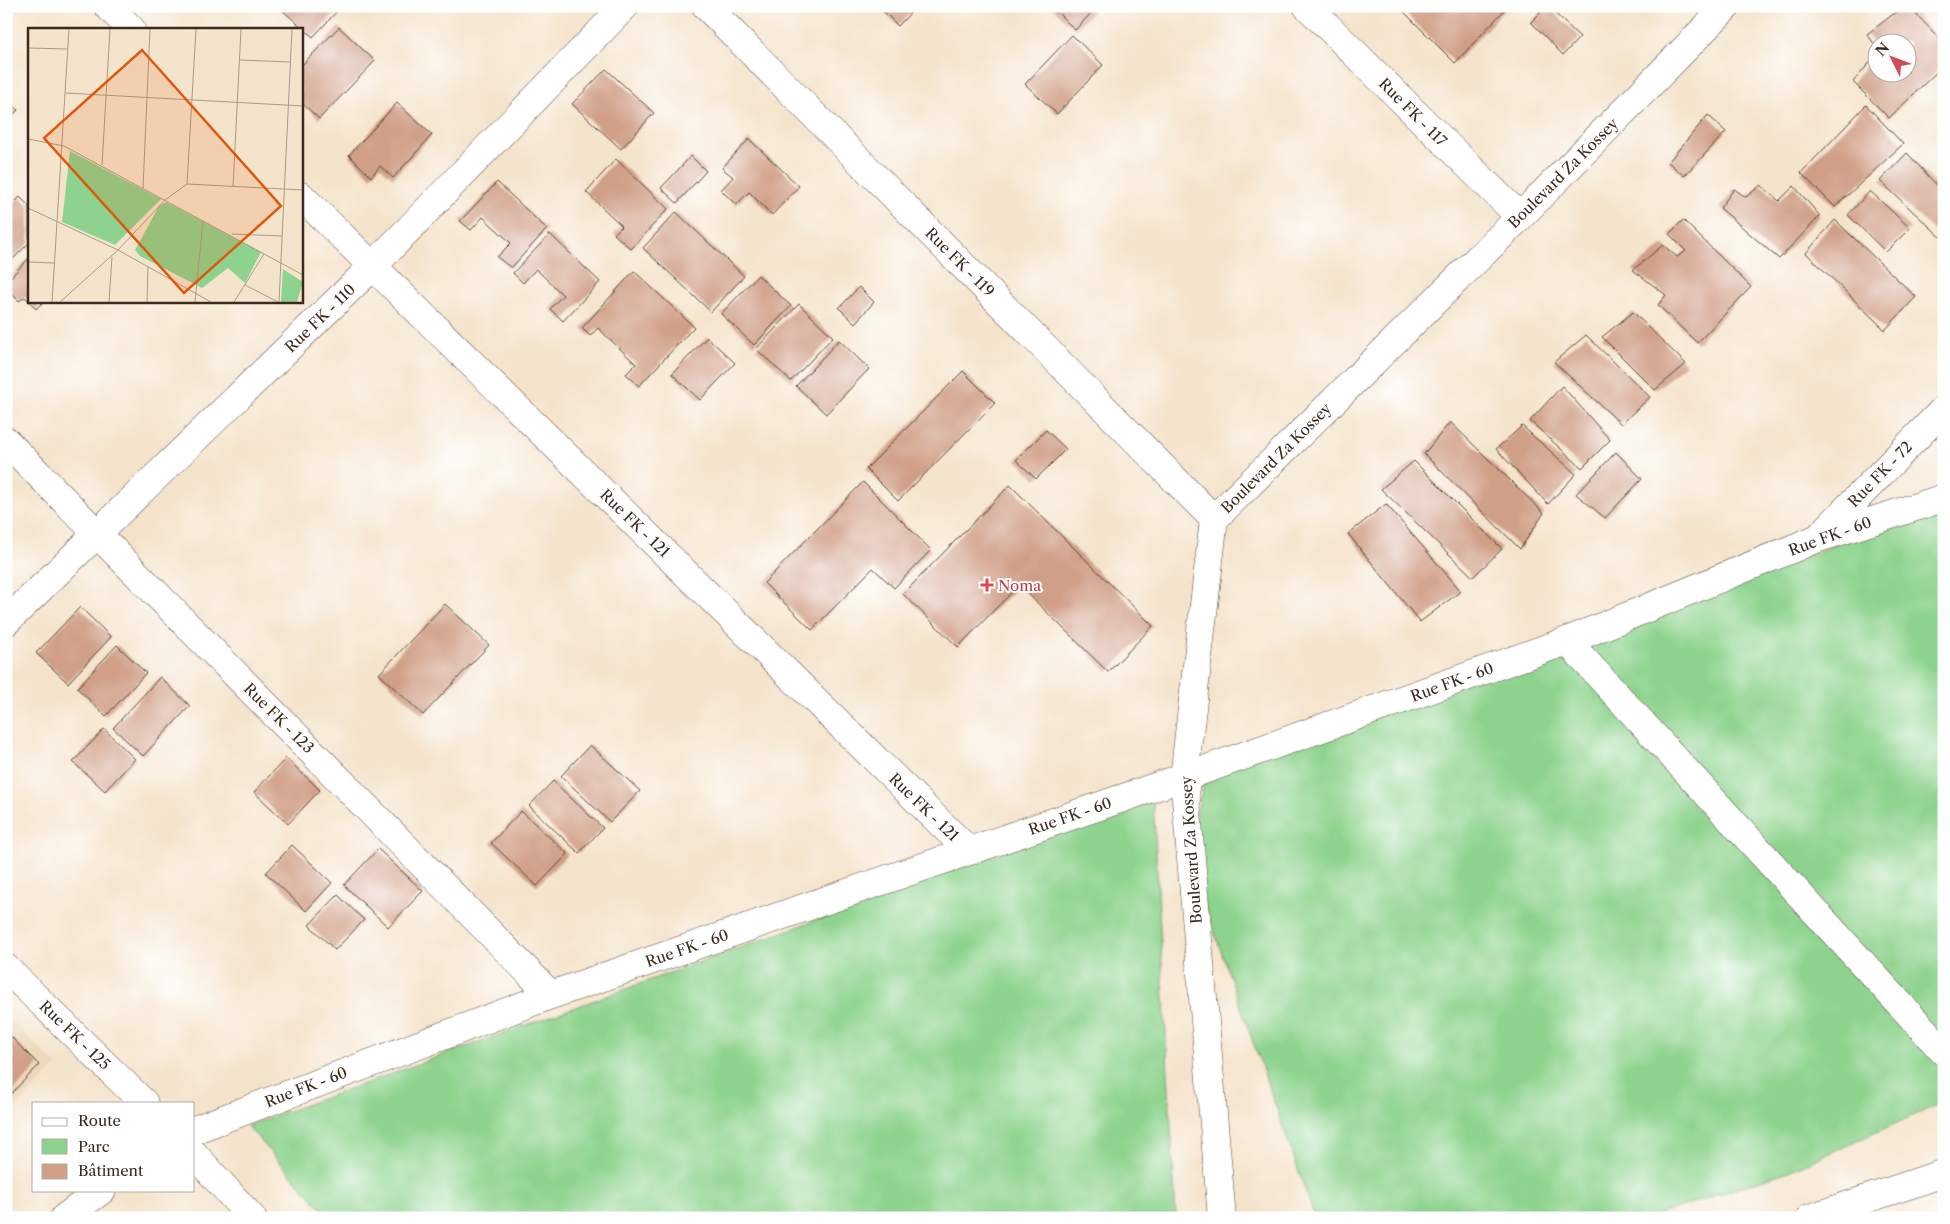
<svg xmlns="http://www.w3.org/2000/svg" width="1950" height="1224" font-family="'Libre Caslon Text',serif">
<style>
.built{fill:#ecd7ba}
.green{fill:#8dd38d;stroke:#647e56}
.building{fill:#d09f87}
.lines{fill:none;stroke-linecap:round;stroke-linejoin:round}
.minor-casing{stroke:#574638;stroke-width:29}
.minor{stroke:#fff;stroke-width:28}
.health-dot{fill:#e0444e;stroke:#fff;stroke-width:2}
.labels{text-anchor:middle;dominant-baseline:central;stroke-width:4;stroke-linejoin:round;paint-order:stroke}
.street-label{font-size:15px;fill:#3b2a1e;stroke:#fff}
.health-label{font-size:15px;fill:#be3a42;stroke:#fff;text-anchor:start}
.inset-road{fill:none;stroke:#ab9a86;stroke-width:1}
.view{fill:#df570d;fill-opacity:0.15;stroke:#df570d;stroke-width:2.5}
.inset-edge{fill:none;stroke:#3b2a1e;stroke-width:2.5}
</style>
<rect width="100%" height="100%" fill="#fff"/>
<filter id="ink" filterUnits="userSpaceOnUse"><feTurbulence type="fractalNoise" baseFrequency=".02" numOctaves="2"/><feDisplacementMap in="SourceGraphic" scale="10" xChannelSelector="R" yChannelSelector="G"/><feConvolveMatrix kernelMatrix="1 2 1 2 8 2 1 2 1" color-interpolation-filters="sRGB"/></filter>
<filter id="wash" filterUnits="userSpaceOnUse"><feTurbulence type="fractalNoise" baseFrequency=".0096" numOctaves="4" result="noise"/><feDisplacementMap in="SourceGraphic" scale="20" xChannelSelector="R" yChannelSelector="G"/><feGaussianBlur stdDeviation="1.12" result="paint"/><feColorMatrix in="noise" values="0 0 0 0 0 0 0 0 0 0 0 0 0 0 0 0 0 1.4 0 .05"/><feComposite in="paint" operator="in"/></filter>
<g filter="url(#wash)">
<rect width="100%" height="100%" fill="#f5e4cc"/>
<path class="built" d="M6,1016L57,1065L6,1117Z"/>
<path class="green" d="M1944,505V1102L1789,1171L1647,1218H1315L1187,855L1206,774Z
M1153,798L1176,1218H330L247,1126Z"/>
<g id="blocks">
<path class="building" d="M285,6H342L313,37L282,10Z
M878,6H917L898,26Z
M1051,6H1098L1075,30Z
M1408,6H1508L1455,63L1403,11Z
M1547,6L1580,37L1563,55L1531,22Z
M1904,6H1908L1944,43V65L1889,118L1853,82L1878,53V72H1908V42H1878V49L1867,34Z
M339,27L375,61L319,119L301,102V66Z
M1072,35L1103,65L1057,114L1025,84Z
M606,69L654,113L621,149L572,104Z
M6,98L18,110L6,122Z
M397,103L432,135L393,178L380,166L371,177L349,155Z
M1866,105L1903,144L1835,207L1801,173Z
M1708,115L1726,132L1684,176L1668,162Z
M749,139L799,186L772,215L749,192L736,205L721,190L733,177L722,168Z
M1907,153L1944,193V240L1880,181Z
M691,156L706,171L677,203L661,188Z
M616,159L668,209L631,249L614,234L622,226L586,192Z
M497,182L547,229L511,268L497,257L511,243L483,217L471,230L460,221Z
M1761,185L1779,201L1794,186L1820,216L1779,259L1720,208L1734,189L1746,197Z
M1870,191L1910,228L1886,252L1848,215Z
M20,197L29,206V243L6,266V211Z
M676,212L744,276L711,312L643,248Z
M1683,220L1751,287L1697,343L1658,305L1666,295L1633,270L1663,245L1677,257L1686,251L1669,234Z
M1835,220L1916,297L1885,330L1806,253Z
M550,234L600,282L563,321L550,309L563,295L536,269L523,283L513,273Z
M29,258V301L25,297L19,301L6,288V282Z
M634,271L694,327L639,386L626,374L636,364L598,328L590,336L582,328Z
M758,275L791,306L754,345L721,314Z
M859,287L874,302L855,323L839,308Z
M29,301H44L36,309Z
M799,304L833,337L791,381L756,349Z
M1633,312L1686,364L1655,390L1602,337Z
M1586,335L1650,397L1621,424L1554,362Z
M707,337L735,363L700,400L672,374Z
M839,340L869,369L826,414L796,386Z
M963,371L995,403L898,501L866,469Z
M1562,386L1610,440L1582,468L1530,421Z
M1450,422L1544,513L1520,549L1424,454Z
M1522,426L1576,474L1548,504L1496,449Z
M1046,430L1066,449L1036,479L1016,460Z
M1616,452L1642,479L1605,518L1576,494Z
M1414,461L1502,549L1473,577L1381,489Z
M863,482L931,550L894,588L873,568L812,630L764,583Z
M1010,485L1153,626L1108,672L1019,585L958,647L903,594Z
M1386,504L1461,591L1420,622L1348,534Z
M445,604L489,645L423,715L379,674Z
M80,607L111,637L68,683L36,653Z
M117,645L146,673L106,716L77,688Z
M160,677L190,706L143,756L113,728Z
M104,729L135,759L105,791L73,762Z
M590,745L640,791L610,822L561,776Z
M286,758L320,790L288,824L254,792Z
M553,781L603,828L579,853L529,806Z
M521,811L568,854L537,886L491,843Z
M292,845L332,883L306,911L266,873Z
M378,849L423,891L388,927L344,885Z
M338,895L364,920L335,950L309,925Z
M6,1032L39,1065L6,1099Z"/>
</g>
</g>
<g filter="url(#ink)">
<use href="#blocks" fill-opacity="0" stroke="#574638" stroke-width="1"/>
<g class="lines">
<g class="minor-casing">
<path id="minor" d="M108,6L131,29
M706,6L1214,519
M1307,6L1520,217
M301,196L969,851
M6,441L551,995
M1819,537L1944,409
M6,622L373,266L625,6
M1567,641L1944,1052
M6,968L144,1103
M194,1130L551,995L1184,777L1567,641L1816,539L1944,498
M194,1154L252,1218
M64,1218L102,1190
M1222,1218L1184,777L1214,519L1520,217L1727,6
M1810,1218L1944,1173"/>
</g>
<use href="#minor" class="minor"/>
</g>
</g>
<path class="health-dot" d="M984.5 577.5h5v5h5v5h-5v5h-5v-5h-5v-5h5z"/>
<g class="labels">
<g class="street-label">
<text transform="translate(1413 112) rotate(45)">Rue FK - 117</text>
<text transform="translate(1563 173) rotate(-45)">Boulevard Za Kossey</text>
<text transform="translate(960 262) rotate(45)">Rue FK - 119</text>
<text transform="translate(320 318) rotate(-44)">Rue FK - 110</text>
<text transform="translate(1276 458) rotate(-45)">Boulevard Za Kossey</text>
<text transform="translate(1880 474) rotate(-46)">Rue FK - 72</text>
<text transform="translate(635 523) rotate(44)">Rue FK - 121</text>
<text transform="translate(1830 536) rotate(-20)">Rue FK - 60</text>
<text transform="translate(1452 682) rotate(-20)">Rue FK - 60</text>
<text transform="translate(279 718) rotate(45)">Rue FK - 123</text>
<text transform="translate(924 807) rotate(44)">Rue FK - 121</text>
<text transform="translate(1070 816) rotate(-19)">Rue FK - 60</text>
<text transform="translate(1191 850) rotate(-94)">Boulevard Za Kossey</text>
<text transform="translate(687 948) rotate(-19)">Rue FK - 60</text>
<text transform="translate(75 1035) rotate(44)">Rue FK - 125</text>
<text transform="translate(306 1087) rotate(-21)">Rue FK - 60</text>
</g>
<g class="health-label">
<text x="998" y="585">Noma</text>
</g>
</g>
<g transform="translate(28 28)">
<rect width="275" height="275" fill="#f5e4cc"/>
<path d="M42,123L133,171L87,217L34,194ZM138,174L233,224L217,255L200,240L174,260L112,228L107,222L131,178ZM255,241L275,254L269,274H253Z" fill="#8dd38d"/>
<path class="inset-road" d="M0,20L40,21M211,32L262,34M38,65L275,78M0,111L36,118L275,247M74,137L82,1M159,156L168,1M205,159L213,1M115,160L122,1M0,180L90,222L183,274M204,206L254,208M0,234L26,235M217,257L250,274M24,274L41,1M32,274L90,222L137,172L159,156L275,162M81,274L84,229M119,274L120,239M167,274L175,193M206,274L236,226M251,274L264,1"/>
<path class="view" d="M114,22L253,178L156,265L16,110Z"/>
<rect width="275" height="275" class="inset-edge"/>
</g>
<rect width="1950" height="1224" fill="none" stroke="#fff" stroke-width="25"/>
<rect x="32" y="1102" width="162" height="90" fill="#ffffff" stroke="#b1aaa5"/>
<rect x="42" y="1118" width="25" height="8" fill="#ffffff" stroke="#b1aaa5"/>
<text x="78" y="1126" font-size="15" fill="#3b2a1e">Route</text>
<rect x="42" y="1139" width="25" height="15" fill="#8dd38d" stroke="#b1aaa5"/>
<text x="78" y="1152" font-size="15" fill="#3b2a1e">Parc</text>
<rect x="42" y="1164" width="25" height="15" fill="#d09f87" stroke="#b1aaa5"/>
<text x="78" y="1176" font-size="15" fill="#3b2a1e">Bâtiment</text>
<g transform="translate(1892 58) rotate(312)"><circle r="24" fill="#ffffff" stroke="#b1aaa5"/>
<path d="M0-4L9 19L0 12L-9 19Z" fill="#d1495b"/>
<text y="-8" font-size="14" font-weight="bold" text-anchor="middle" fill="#3b2a1e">N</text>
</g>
</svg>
